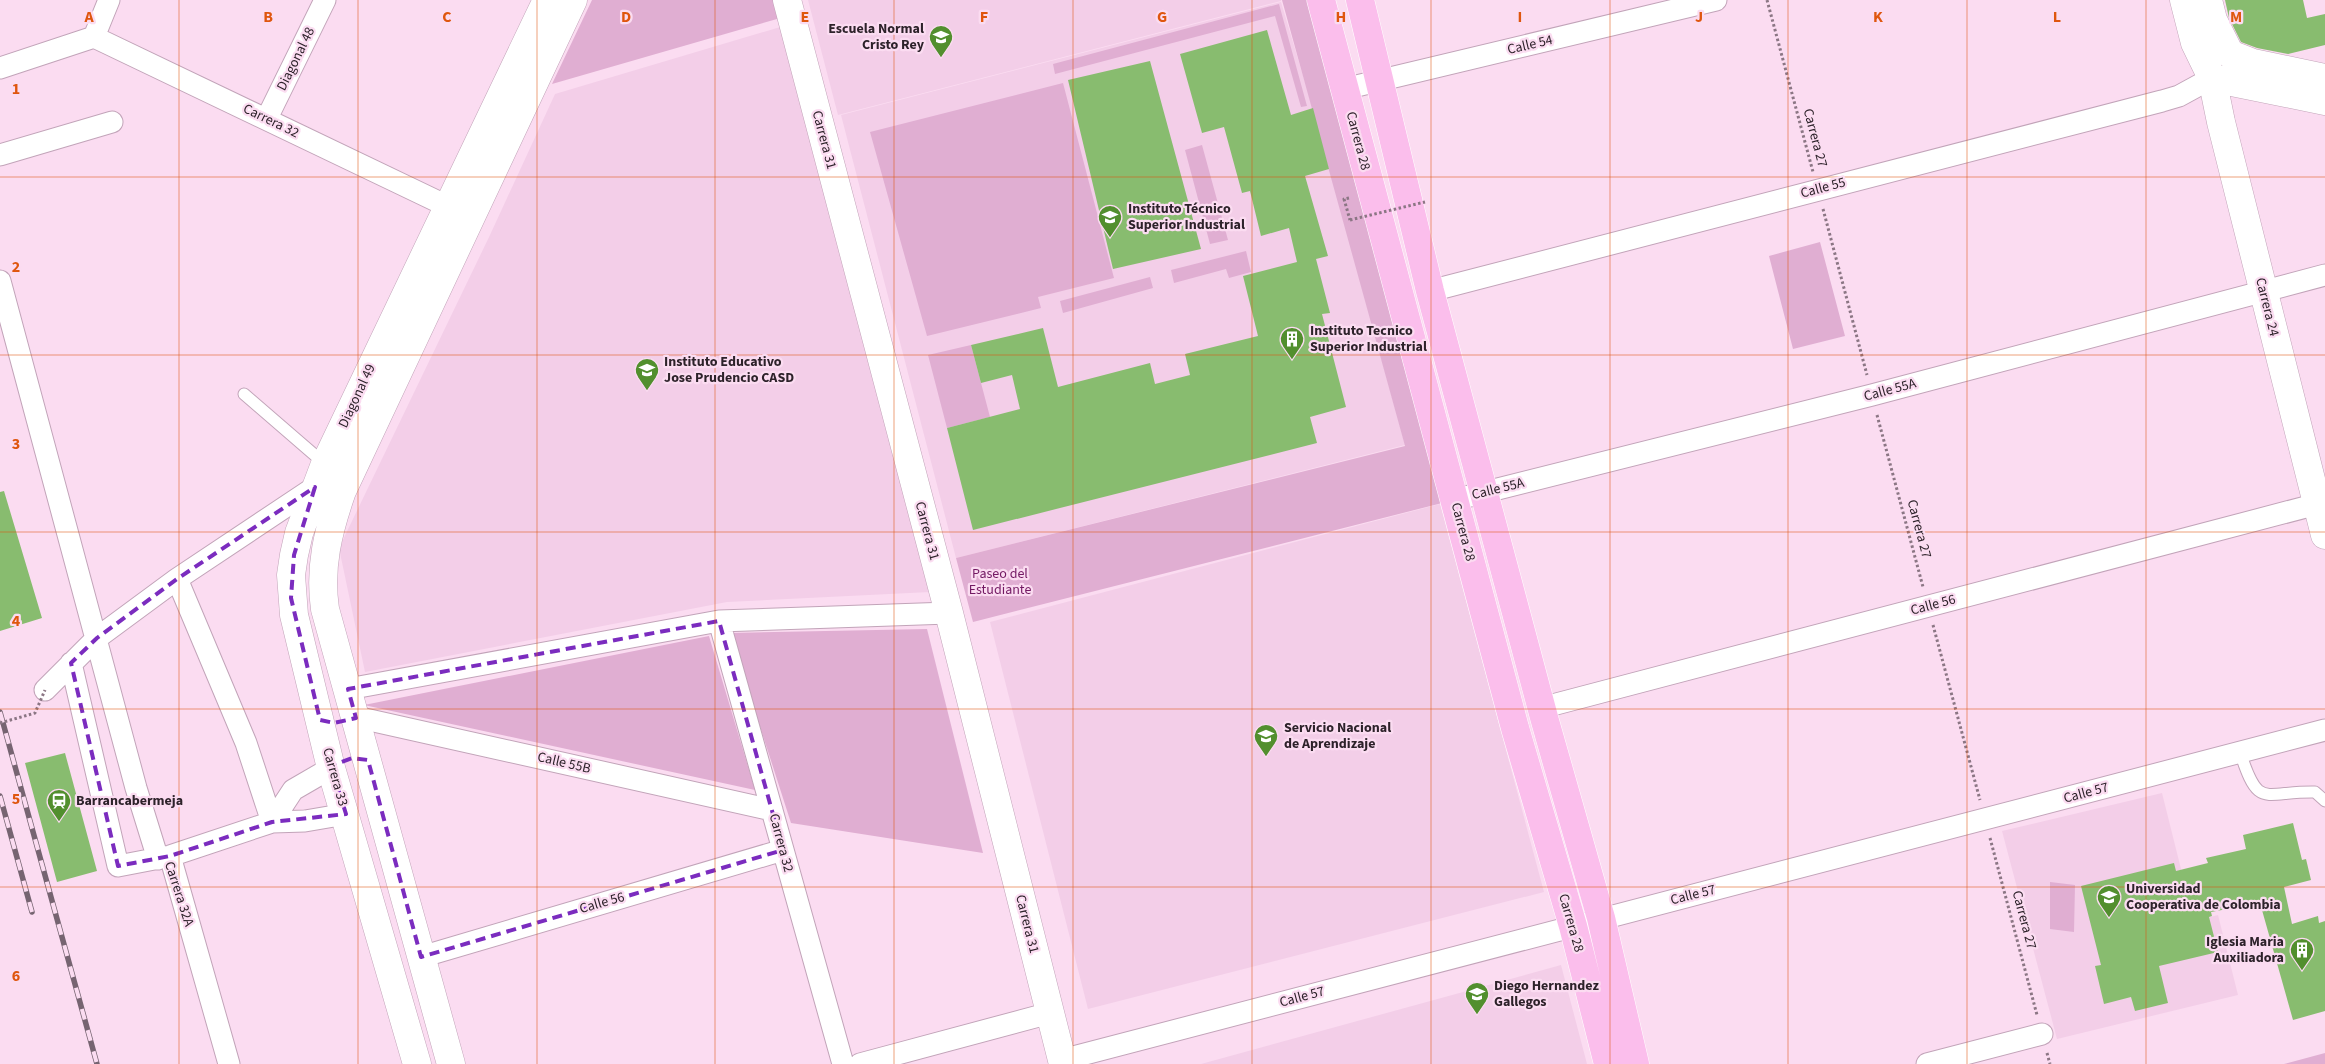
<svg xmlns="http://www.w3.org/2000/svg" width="2325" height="1064" font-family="'Source Sans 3',sans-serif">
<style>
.built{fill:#f3cee8}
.green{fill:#e0aed2}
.building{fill:#88bc6f}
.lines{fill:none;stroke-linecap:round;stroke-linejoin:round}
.lane-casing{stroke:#c2a4b9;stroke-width:13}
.street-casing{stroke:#c2a4b9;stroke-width:23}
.secondary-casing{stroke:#c2a4b9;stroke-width:29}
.primary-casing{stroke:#fff;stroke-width:29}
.path{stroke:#8b7684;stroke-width:3;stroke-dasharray:2.5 2.5;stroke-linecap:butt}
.lane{stroke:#fff;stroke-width:11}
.street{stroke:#fff;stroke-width:21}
.secondary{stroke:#fff;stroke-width:28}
.primary{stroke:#fbbeec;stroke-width:28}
.rail-casing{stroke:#766471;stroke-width:5.5}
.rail{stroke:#fbdcf1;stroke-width:4;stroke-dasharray:11;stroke-linecap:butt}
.path-bridge{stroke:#8b7684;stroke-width:3;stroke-dasharray:2.5 2.5;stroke-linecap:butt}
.marked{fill:none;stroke:#7b2cbf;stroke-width:4;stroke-dasharray:10 6;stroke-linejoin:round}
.grid{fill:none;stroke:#df560e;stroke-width:1;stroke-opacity:0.55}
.labels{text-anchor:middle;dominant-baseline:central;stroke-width:4.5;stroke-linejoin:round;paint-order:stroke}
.poi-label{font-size:14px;font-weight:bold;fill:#2d222a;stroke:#fbdcf1;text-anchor:start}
.street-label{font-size:14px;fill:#2d222a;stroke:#fbdcf1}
.park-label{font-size:14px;fill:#731963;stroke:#fbdcf1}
.grid-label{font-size:16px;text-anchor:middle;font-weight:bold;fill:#df560e;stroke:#fbdcf1;stroke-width:4.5;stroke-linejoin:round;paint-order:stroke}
</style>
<rect width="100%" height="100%" fill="#fbdcf1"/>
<path class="built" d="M808,0H1281V1L838,115Z
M1281,2L1313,109L1405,445L956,558L841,115Z
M787,25L930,592L727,602L365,672L339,548L490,235L555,94Z
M1440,504L1544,892L1088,1009L990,622Z
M2162,793L2194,921L2218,915L2238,995L2057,1039L2002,831Z
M1561,965L1587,1064H1201Z"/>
<path class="green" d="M592,0H780L784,17L552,84Z
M1282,0H1321L1454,500L973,622L956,558L1405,446Z
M1279,4L1307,106L1301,107L1275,16L1055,74L1053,64Z
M1063,83L1114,278L1038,297L1041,308L927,336L870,132Z
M1202,145L1228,240L1210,244L1185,150Z
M1820,242L1845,336L1793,349L1769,256Z
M1246,251L1251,272L1229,278L1226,269L1174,283L1171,270Z
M1150,277L1153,288L1063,313L1060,301Z
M971,345L990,417L947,428L928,355Z
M927,629L983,853L791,823L730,633Z
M709,636L755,790L364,705Z
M2050,882L2075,885L2074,932L2050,929Z
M2325,1053V1064H2284Z"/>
<path class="building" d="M2225,0H2303L2307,18L2325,14V45L2288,54L2257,48L2241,42L2229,18Z
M1267,30L1291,115L1313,108L1329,169L1305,176L1328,256L1316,259L1330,313L1322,314L1346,407L1310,417L1317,443L973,530L947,428L1020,409L1012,375L981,383L971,345L1043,328L1058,387L1150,363L1155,384L1190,375L1185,354L1258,336L1243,276L1297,262L1289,228L1261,236L1250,191L1242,193L1224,127L1202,133L1180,54Z
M1150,61L1201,249L1113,269L1068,80Z
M4,491L42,618L0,631V492Z
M65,753L97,871L57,882L25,763Z
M2293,823L2302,860L2306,859L2311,880L2284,887L2292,924L2318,916L2319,923L2325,921V1011L2293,1020L2260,903L2211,912L2212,916L2209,917L2218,952L2159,966L2168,1003L2135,1011L2131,997L2104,1004L2095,966L2101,965L2081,886L2174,863L2176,871L2208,863L2206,858L2246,849L2243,835Z"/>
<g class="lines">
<g class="lane-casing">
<path id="lane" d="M244,394L325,464
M2240,752C2259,811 2263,791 2315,792L2325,801"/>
</g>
<g class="street-casing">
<path id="street" d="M94,37L447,206
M94,37L109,0
M0,68L94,37
M1344,89L1716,0
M267,118L325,0
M0,155L112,122
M0,281L136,788L158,859
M1430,291L2162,101L2179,96L2212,78
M1454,500L1872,395L2325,275
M177,579L246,743L272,822
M719,621L843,1064
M71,663L118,866L170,856L272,822L305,821L346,814
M348,689L719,621L949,613
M45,690L97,638L177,579L315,487
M1541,708L2325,502
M356,717L772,810
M272,822L293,790L331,768
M170,856L229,1064
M421,957L783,850
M1062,1060L2325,730
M860,1064L1050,1013
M1927,1064L2042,1034"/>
</g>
<g class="secondary-casing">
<path id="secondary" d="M787,0L949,613L1063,1064
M2184,0L2195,43L2212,78L2221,122L2325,535
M2208,0L2213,20L2230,54L2253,63L2325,78
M2212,78L2325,101
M417,1064L331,768L294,615L291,575L294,555L299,533L325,464L547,0
M451,1064L325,609C319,567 328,531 342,491L573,0"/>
</g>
<g class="primary-casing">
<path id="primary" d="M1321,0L1515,728L1573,926L1608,1064
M1360,0L1430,291L1545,721L1601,918L1635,1064"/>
</g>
<path class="path" d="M1767,0L1813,172
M1349,198L1344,199L1350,220
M1823,209L1867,375
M1877,415L1923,587
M1933,625L1980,800
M1990,838L2037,1015
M2047,1053L2050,1064"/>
<use href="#lane" class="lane"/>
<use href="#street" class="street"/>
<use href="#secondary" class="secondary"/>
<use href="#primary" class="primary"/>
<g class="rail-casing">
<path id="rail" d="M0,712L97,1064
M0,796L32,912"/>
</g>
<use href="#rail" class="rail"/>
<path class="path-bridge" d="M1350,220L1425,202
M0,723L35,713L45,690"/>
</g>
<path class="marked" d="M315,487L294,555L291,598L320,720L334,723L356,718L348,689L719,621L783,850L421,957L368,760L352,758L331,766L346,814L272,822L170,856L118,866L71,663L97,638L177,579Z"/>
<path class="grid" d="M179,0V1064M358,0V1064M537,0V1064M715,0V1064M894,0V1064M1073,0V1064M1252,0V1064M1431,0V1064M1610,0V1064M1788,0V1064M1967,0V1064M2146,0V1064M0,177H2325M0,355H2325M0,532H2325M0,709H2325M0,887H2325"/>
<defs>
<g id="school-pin" transform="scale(1.25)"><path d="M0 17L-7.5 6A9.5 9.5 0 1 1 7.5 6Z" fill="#528f2e" stroke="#fbdcf1"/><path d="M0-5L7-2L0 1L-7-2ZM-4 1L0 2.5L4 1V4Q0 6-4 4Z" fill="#fff"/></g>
<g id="university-pin" transform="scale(1.25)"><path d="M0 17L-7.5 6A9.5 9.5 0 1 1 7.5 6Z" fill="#528f2e" stroke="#fbdcf1"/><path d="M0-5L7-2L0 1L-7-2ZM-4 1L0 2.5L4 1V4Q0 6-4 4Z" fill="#fff"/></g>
<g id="building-pin" transform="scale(1.25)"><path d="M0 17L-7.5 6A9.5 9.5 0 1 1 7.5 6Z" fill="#528f2e" stroke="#fbdcf1"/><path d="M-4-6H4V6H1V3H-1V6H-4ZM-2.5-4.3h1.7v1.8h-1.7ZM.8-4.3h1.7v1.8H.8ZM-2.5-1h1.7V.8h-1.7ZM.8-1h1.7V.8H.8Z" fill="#fff"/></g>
<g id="station-pin" transform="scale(1.25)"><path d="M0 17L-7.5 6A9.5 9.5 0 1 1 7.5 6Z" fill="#528f2e" stroke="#fbdcf1"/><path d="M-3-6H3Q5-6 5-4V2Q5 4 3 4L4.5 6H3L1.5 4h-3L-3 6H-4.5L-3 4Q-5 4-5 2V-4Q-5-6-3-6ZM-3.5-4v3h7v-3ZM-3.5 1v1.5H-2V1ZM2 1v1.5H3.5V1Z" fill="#fff"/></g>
</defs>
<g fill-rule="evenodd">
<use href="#school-pin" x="941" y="37"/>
<use href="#university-pin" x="1110" y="217"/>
<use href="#building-pin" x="1292" y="339"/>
<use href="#school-pin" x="647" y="370"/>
<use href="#university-pin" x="1266" y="736"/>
<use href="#station-pin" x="59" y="801"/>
<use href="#university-pin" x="2109" y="897"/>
<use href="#building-pin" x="2302" y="950"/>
<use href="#university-pin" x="1477" y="994"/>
</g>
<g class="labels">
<g class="poi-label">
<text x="924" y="29" text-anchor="end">Escuela Normal<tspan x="924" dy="16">Cristo Rey</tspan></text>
<text x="1128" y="209">Instituto Técnico<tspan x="1128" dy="16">Superior Industrial</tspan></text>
<text x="1310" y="331">Instituto Tecnico<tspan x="1310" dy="16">Superior Industrial</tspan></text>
<text x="664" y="362">Instituto Educativo<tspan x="664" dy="16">Jose Prudencio CASD</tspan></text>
<text x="1284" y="728">Servicio Nacional<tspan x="1284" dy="16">de Aprendizaje</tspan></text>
<text x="76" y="801">Barrancabermeja</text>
<text x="2126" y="889">Universidad<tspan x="2126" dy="16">Cooperativa de Colombia</tspan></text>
<text x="2284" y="942" text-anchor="end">Iglesia Maria<tspan x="2284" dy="16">Auxiliadora</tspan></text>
<text x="1494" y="986">Diego Hernandez<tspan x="1494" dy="16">Gallegos</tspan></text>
</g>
<g class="street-label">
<text transform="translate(1530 45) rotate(-13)">Calle 54</text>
<text transform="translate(296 59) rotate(-64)">Diagonal 48</text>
<text transform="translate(271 121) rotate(26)">Carrera 32</text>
<text transform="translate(1815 138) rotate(75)">Carrera 27</text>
<text transform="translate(824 140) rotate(75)">Carrera 31</text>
<text transform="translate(1358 141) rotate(75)">Carrera 28</text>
<text transform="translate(1823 188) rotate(-15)">Calle 55</text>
<text transform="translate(2267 307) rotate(76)">Carrera 24</text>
<text transform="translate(1890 390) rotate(-15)">Calle 55A</text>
<text transform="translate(357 396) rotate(-65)">Diagonal 49</text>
<text transform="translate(1498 489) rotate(-14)">Calle 55A</text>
<text transform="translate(1919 529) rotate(75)">Carrera 27</text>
<text transform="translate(927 531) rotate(75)">Carrera 31</text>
<text transform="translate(1463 532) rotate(75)">Carrera 28</text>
<text transform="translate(1933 605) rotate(-15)">Calle 56</text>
<text transform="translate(564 763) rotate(13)">Calle 55B</text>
<text transform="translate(335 777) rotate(74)">Carrera 33</text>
<text transform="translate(2086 793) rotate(-15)">Calle 57</text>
<text transform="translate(781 843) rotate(75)">Carrera 32</text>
<text transform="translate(179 894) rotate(72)">Carrera 32A</text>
<text transform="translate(1693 895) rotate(-14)">Calle 57</text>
<text transform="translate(602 903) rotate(-16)">Calle 56</text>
<text transform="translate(2024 920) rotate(75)">Carrera 27</text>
<text transform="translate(1571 923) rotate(74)">Carrera 28</text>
<text transform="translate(1027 924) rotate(76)">Carrera 31</text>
<text transform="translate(1302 997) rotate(-15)">Calle 57</text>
</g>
<g class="park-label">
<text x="1000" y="574">Paseo del<tspan x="1000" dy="16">Estudiante</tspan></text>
</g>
</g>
<g class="grid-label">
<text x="89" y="22">A</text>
<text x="268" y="22">B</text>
<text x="447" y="22">C</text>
<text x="626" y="22">D</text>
<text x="805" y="22">E</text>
<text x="984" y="22">F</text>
<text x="1162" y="22">G</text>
<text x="1341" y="22">H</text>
<text x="1520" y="22">I</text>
<text x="1699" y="22">J</text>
<text x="1878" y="22">K</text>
<text x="2057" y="22">L</text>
<text x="2236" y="22">M</text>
<text x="16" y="94">1</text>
<text x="16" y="272">2</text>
<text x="16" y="449">3</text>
<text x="16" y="626">4</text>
<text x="16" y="804">5</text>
<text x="16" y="981">6</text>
</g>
</svg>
